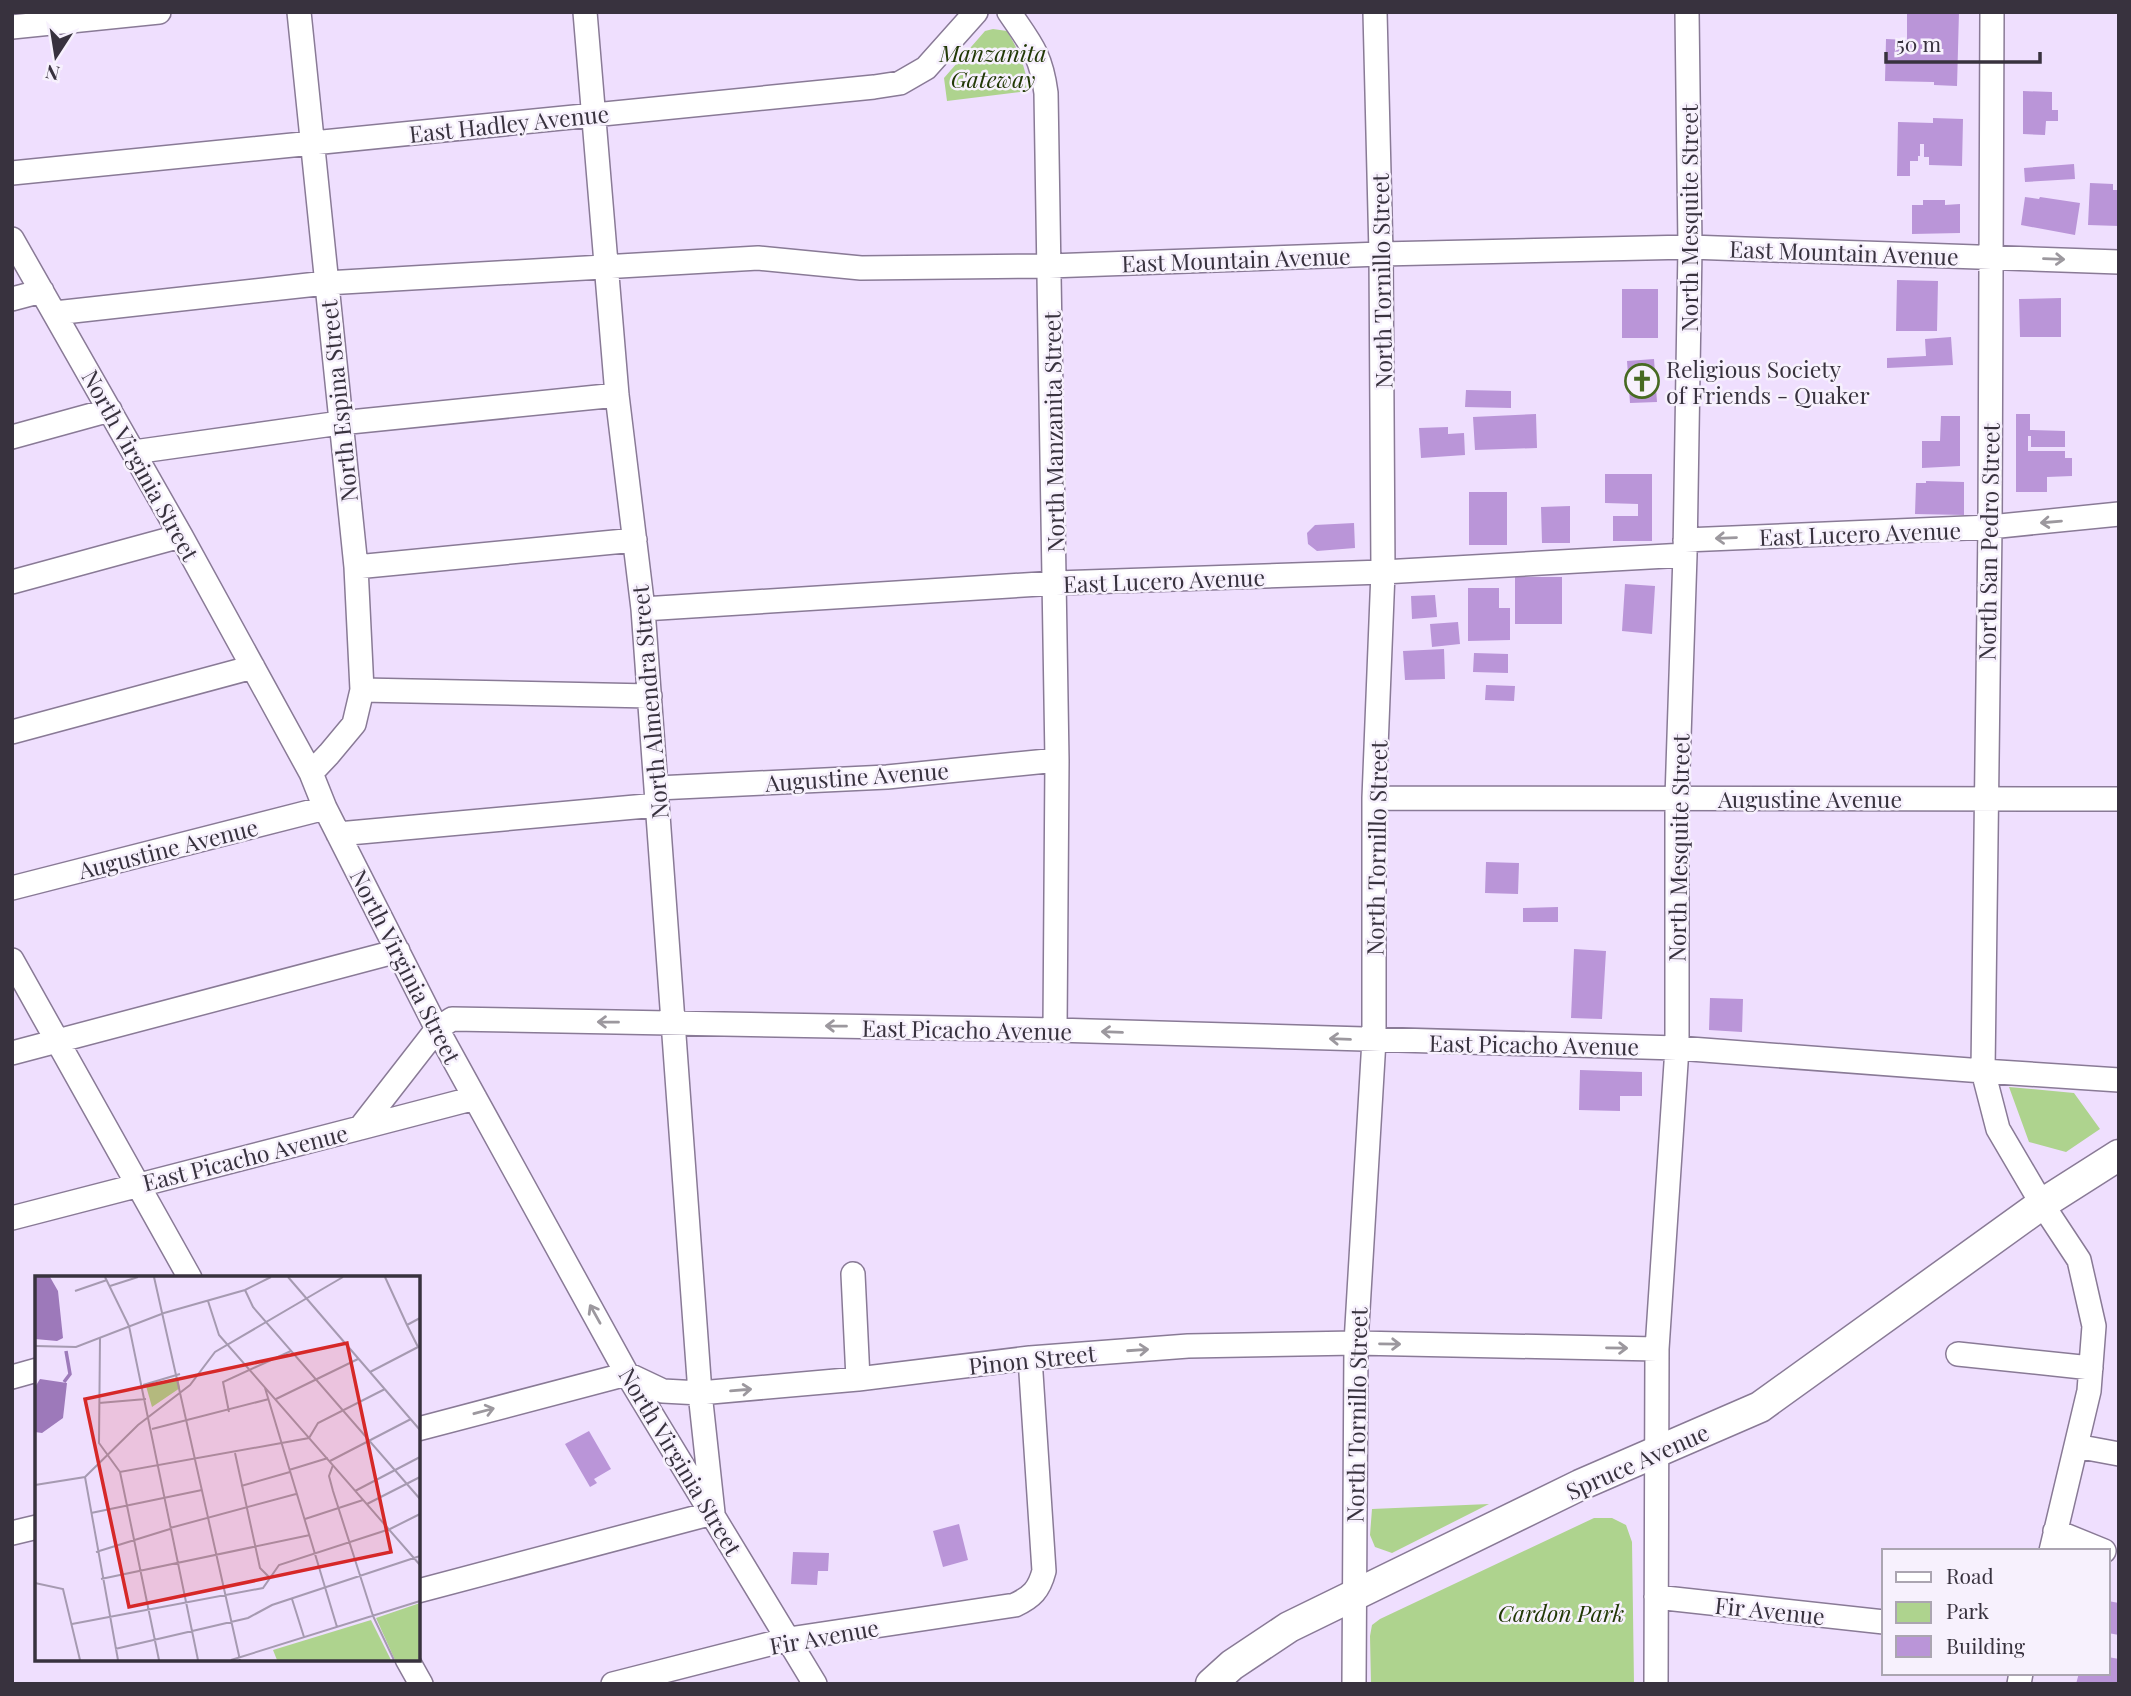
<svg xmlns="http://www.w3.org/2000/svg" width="2131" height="1696" font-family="'Playfair Display',serif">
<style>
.green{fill:#aed38e}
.building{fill:#ba95d8}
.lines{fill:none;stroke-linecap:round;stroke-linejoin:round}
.minor-casing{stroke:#897a96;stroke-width:26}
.major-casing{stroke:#897a96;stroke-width:33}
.minor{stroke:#fff;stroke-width:23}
.major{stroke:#fff;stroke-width:30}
.oneway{stroke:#9c989e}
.labels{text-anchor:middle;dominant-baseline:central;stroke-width:5;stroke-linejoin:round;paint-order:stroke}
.park-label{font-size:23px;font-style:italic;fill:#213805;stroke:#f7f1fd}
.street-label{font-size:23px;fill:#38323e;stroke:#f7f1fd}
.poi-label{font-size:23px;fill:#38323e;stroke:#f7f1fd;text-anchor:start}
.inset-river{fill:none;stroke:#9d79ba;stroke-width:3.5}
.inset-road{fill:none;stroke:#a69ab1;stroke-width:2}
.view{fill:#d62828;fill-opacity:0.15;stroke:#d62828;stroke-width:3.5}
.inset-edge{fill:none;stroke:#38323e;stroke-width:3.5}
</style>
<rect width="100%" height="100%" fill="#efdffe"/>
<path class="green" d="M993,29L1007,31C1019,51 1026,67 1028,91L947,101L944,78L985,31Z
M2009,1087L2074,1093L2100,1129L2066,1152L2029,1142Z
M1489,1504L1392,1553L1375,1547L1370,1535L1372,1509Z
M1594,1518H1612L1626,1525L1632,1542L1634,1684H1371L1370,1636L1372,1625L1380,1619Z"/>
<path class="building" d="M1907,12H1959L1957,86L1934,85V82L1885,81L1886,39L1907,40Z
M2023,91L2052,92V110H2058V121H2046L2045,135L2023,134Z
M1933,118L1963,119L1962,166L1929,165V157H1924V144H1920V156H1918V161H1910V176H1897L1898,122L1933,123Z
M2074,164L2075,179L2025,182L2024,168Z
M2090,183L2113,184V190H2119V226L2088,225Z
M2025,197L2039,199L2040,197L2080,203L2075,235L2021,225Z
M1923,200H1945V205L1960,204V233L1912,234V205H1923Z
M1897,280L1938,281L1937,331H1896Z
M1622,289H1658V338H1622Z
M2061,298V337H2020L2019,299Z
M1951,337L1953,365L1887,368V358L1926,356L1925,339Z
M1654,359L1657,402L1630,403L1627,361Z
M1466,390L1511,391V408L1465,407Z
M1536,414L1537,448L1475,450L1473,417Z
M2016,414H2030V430L2065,431V447H2031V436H2028V451H2065V458H2072V476L2047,477V492H2016Z
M1941,416H1960V466L1922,468V441H1940Z
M1448,427V434L1464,433L1465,455L1421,458L1419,428Z
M1605,474H1652V541H1613V516H1638V504L1605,503Z
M1926,481L1964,482V515L1915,514L1916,483H1926Z
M1469,492H1507V545H1469Z
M1570,506V543H1542L1541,507Z
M1354,523L1355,548L1317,551L1308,544L1307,533L1315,525Z
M1515,577H1562V624H1515Z
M1625,584L1655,586L1652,634L1622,631Z
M1468,588H1499V608H1510V640L1468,641Z
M1435,595L1437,617L1412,619L1411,596Z
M1458,622L1460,644L1432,647L1430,624Z
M1444,649L1445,679L1405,680L1403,651Z
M1474,653L1508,654V673L1473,672Z
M1486,685L1515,686L1514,701L1485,700Z
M1486,862L1519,863L1518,894L1485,893Z
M1558,907V922H1523V908Z
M1574,949L1606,951L1602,1019L1571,1018Z
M1710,998L1743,999L1742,1032L1709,1030Z
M1580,1070L1642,1072V1096H1620V1111L1579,1110Z
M589,1431L611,1469L594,1479L597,1483L590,1487L565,1444Z
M959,1524L968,1560L943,1567L933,1531Z
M793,1552L829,1553L828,1571H818L817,1585L791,1584Z
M2108,1601L2119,1603V1635L2108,1633Z
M2108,1657L2119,1659L2118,1684H2076L2079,1673H2108Z"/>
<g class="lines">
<g class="minor-casing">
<path id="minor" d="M299,12L356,567L362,690L354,724L329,754L311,773
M1009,12C1030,43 1041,54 1046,93L1057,760L1055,1030
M1992,12L1990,527L1983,1071L2119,1080
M12,27L159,12
M12,173L874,87L900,83L926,68L976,12
M12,239L181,536L311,773L325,808L437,1029L627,1374L815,1684
M12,299L42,291
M55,313L326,283L758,258L861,268L1049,266L1381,254L1690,247L2119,262
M12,437L110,410
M134,452L340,423L617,395
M1685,540L1990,527L2119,514
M356,567L635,540
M12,582L181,536
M643,609L1056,583L1383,572L1685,555
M362,690L650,696
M12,732L253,667
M657,788L887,777L1057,760
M1374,798L2119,799
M338,834L657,805
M12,888L325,808
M12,960L190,1278
M12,1053L398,951
M360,1128L475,1098
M12,1218L360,1128L437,1029L452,1019L1055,1030L1677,1048L1983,1071L1998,1129L2042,1204L2079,1260L2094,1326L2089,1391L2051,1551
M853,1274L858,1379
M1958,1354L2091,1368
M12,1377L37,1370
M418,1429L627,1374L663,1391L700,1393L858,1379L1030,1358L1188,1346L1356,1343L1657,1349
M2076,1446L2119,1454
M2055,1531L2104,1551
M12,1533L37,1527
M418,1591L713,1513L700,1393L643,609L617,395L585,12
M1656,1597L1884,1622
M407,1659L421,1684
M613,1684L789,1639L1015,1605C1032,1597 1039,1590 1044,1571L1030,1358
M1354,1684L1356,1343L1374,1040V798L1383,572L1381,254L1375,12
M1656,1684L1657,1349L1677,1048V798L1685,555L1690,247L1687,12
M2019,1684L2021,1673"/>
</g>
<g class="major-casing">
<path id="major" d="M1211,1684L1232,1665L1289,1627L1580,1485L1760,1407L2042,1204L2119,1155"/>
</g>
<use href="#minor" class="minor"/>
<use href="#major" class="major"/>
</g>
<defs><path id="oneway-shaft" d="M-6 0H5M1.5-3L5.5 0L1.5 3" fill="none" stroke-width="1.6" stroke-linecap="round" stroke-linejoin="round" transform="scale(1.75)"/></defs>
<g class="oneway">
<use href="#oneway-shaft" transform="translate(2054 259) rotate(2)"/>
<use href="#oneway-shaft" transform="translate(2051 522) rotate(175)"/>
<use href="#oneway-shaft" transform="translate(1726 538) rotate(178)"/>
<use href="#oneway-shaft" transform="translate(608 1022) rotate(-179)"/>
<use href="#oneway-shaft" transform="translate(836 1026) rotate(-179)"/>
<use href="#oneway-shaft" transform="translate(1112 1032) rotate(-178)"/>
<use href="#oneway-shaft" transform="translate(1340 1039) rotate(-178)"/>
<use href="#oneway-shaft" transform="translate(595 1314) rotate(-119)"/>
<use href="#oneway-shaft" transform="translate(1390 1344) rotate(1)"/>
<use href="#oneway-shaft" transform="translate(1617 1348) rotate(1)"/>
<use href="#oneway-shaft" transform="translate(1138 1350) rotate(-4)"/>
<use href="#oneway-shaft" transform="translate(741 1390) rotate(-5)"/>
<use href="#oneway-shaft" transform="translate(484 1411) rotate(-15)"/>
</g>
<defs>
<g id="church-ring" transform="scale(1.75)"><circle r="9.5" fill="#f7f1fd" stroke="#476a22" stroke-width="1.5"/><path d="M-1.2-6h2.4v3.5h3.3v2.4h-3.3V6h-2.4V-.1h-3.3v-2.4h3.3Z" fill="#476a22"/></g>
</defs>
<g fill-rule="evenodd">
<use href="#church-ring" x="1642" y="381"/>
</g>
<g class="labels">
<g class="park-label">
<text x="993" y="52">Manzanita<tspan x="993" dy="26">Gateway</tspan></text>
<text x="1561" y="1612">Cardon Park</text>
</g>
<g class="street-label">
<text transform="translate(509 123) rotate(-6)">East Hadley Avenue</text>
<text transform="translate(1688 218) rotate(-90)">North Mesquite Street</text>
<text transform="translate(1844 252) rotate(2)">East Mountain Avenue</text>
<text transform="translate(1236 259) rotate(-2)">East Mountain Avenue</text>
<text transform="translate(1381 281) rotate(-91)">North Tornillo Street</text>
<text transform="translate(338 401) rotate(-96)">North Espina Street</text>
<text transform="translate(1053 432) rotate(-91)">North Manzanita Street</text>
<text transform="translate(141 465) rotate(61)">North Virginia Street</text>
<text transform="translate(1860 533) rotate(-2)">East Lucero Avenue</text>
<text transform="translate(1988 542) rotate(-89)">North San Pedro Street</text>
<text transform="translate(1164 580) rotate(-2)">East Lucero Avenue</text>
<text transform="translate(649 702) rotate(-95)">North Almendra Street</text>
<text transform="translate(857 776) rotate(-4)">Augustine Avenue</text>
<text x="1810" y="798">Augustine Avenue</text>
<text transform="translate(168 848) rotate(-14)">Augustine Avenue</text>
<text transform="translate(1376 848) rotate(-89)">North Tornillo Street</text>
<text transform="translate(1678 848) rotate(-89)">North Mesquite Street</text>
<text transform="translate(406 966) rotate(63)">North Virginia Street</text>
<text transform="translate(967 1029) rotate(1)">East Picacho Avenue</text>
<text transform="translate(1534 1044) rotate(1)">East Picacho Avenue</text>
<text transform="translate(245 1157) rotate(-14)">East Picacho Avenue</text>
<text transform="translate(1032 1359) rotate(-6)">Pinon Street</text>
<text transform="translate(1356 1415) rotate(-89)">North Tornillo Street</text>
<text transform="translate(681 1461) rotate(59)">North Virginia Street</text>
<text transform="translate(1637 1461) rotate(-24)">Spruce Avenue</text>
<text transform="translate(1770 1610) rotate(6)">Fir Avenue</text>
<text transform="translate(824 1636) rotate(-10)">Fir Avenue</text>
</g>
<g class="poi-label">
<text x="1666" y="368">Religious Society<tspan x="1666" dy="26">of Friends - Quaker</tspan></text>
</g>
</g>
<g transform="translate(35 1276)">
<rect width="385" height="385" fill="#efdffe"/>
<path d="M143,101L145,112L117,131L111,110ZM385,327V384H360L341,342ZM336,344L356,384H242L238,374Z" fill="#aed38e"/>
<path d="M0,1H15L23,15L28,62L22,65L0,63ZM5,103L32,107L28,142L7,157L0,156V111Z" fill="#9d79ba"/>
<path class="inset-river" d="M29,106L35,98L31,75"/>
<path class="inset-road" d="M70,1L94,50L163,384M119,1L205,384M253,1L385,154M350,1L372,49L385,42M75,10L103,1M210,14L218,31L385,223M40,15L72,4M173,25L184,59L385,289M372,49L383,71M65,62L64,167L85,196L274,162L283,147L350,113M0,70L41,71L129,37L210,14L236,1M335,96L385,70M108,109L145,98M230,112L302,351M241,123L323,83M64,127L111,123M194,136L188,106L256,75M117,153L234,123M200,177L225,292L235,302M295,185L376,143M298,189L294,200L298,215L338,340L359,384M254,194L293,182M85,196L124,384M50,201L83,384M0,209L50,201L103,149L155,109L180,76L308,1M206,210L255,196M320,215L385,181M332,228L385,201M56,237L167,214M270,243L328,224M135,252L261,218M61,276L135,253M66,303L275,259M0,307L28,313L45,384M257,323L269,361M37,348L228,312L244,289L355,253L385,238M80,373L213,342L237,329L385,280M196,384L385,325"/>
<path class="view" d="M312,67L356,276L94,331L50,123Z"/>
<rect width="385" height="385" class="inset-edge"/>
</g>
<rect width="2131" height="1696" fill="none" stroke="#38323e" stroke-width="28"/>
<rect x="1882" y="1549" width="228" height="126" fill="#f7f1fd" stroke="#aba5b1" stroke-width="2"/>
<rect x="1896" y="1572" width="35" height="10" fill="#ffffff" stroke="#aba5b1" stroke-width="2"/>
<text x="1946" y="1584" font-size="21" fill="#38323e">Road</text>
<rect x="1896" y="1602" width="35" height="21" fill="#aed38e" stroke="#aba5b1" stroke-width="2"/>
<text x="1946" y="1619" font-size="21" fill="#38323e">Park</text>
<rect x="1896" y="1636" width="35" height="21" fill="#ba95d8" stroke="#aba5b1" stroke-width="2"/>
<text x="1946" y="1654" font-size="21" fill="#38323e">Building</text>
<g transform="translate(56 56) rotate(192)" stroke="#f7f1fd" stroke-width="5" paint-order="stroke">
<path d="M0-5L12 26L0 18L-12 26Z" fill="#38323e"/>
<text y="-10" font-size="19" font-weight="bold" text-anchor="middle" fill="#38323e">N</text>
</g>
<path d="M1886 52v10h154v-10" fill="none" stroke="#38323e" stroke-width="3.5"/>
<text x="1896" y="52" font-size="21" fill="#38323e" stroke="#f7f1fd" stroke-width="5" paint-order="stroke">50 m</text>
</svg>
